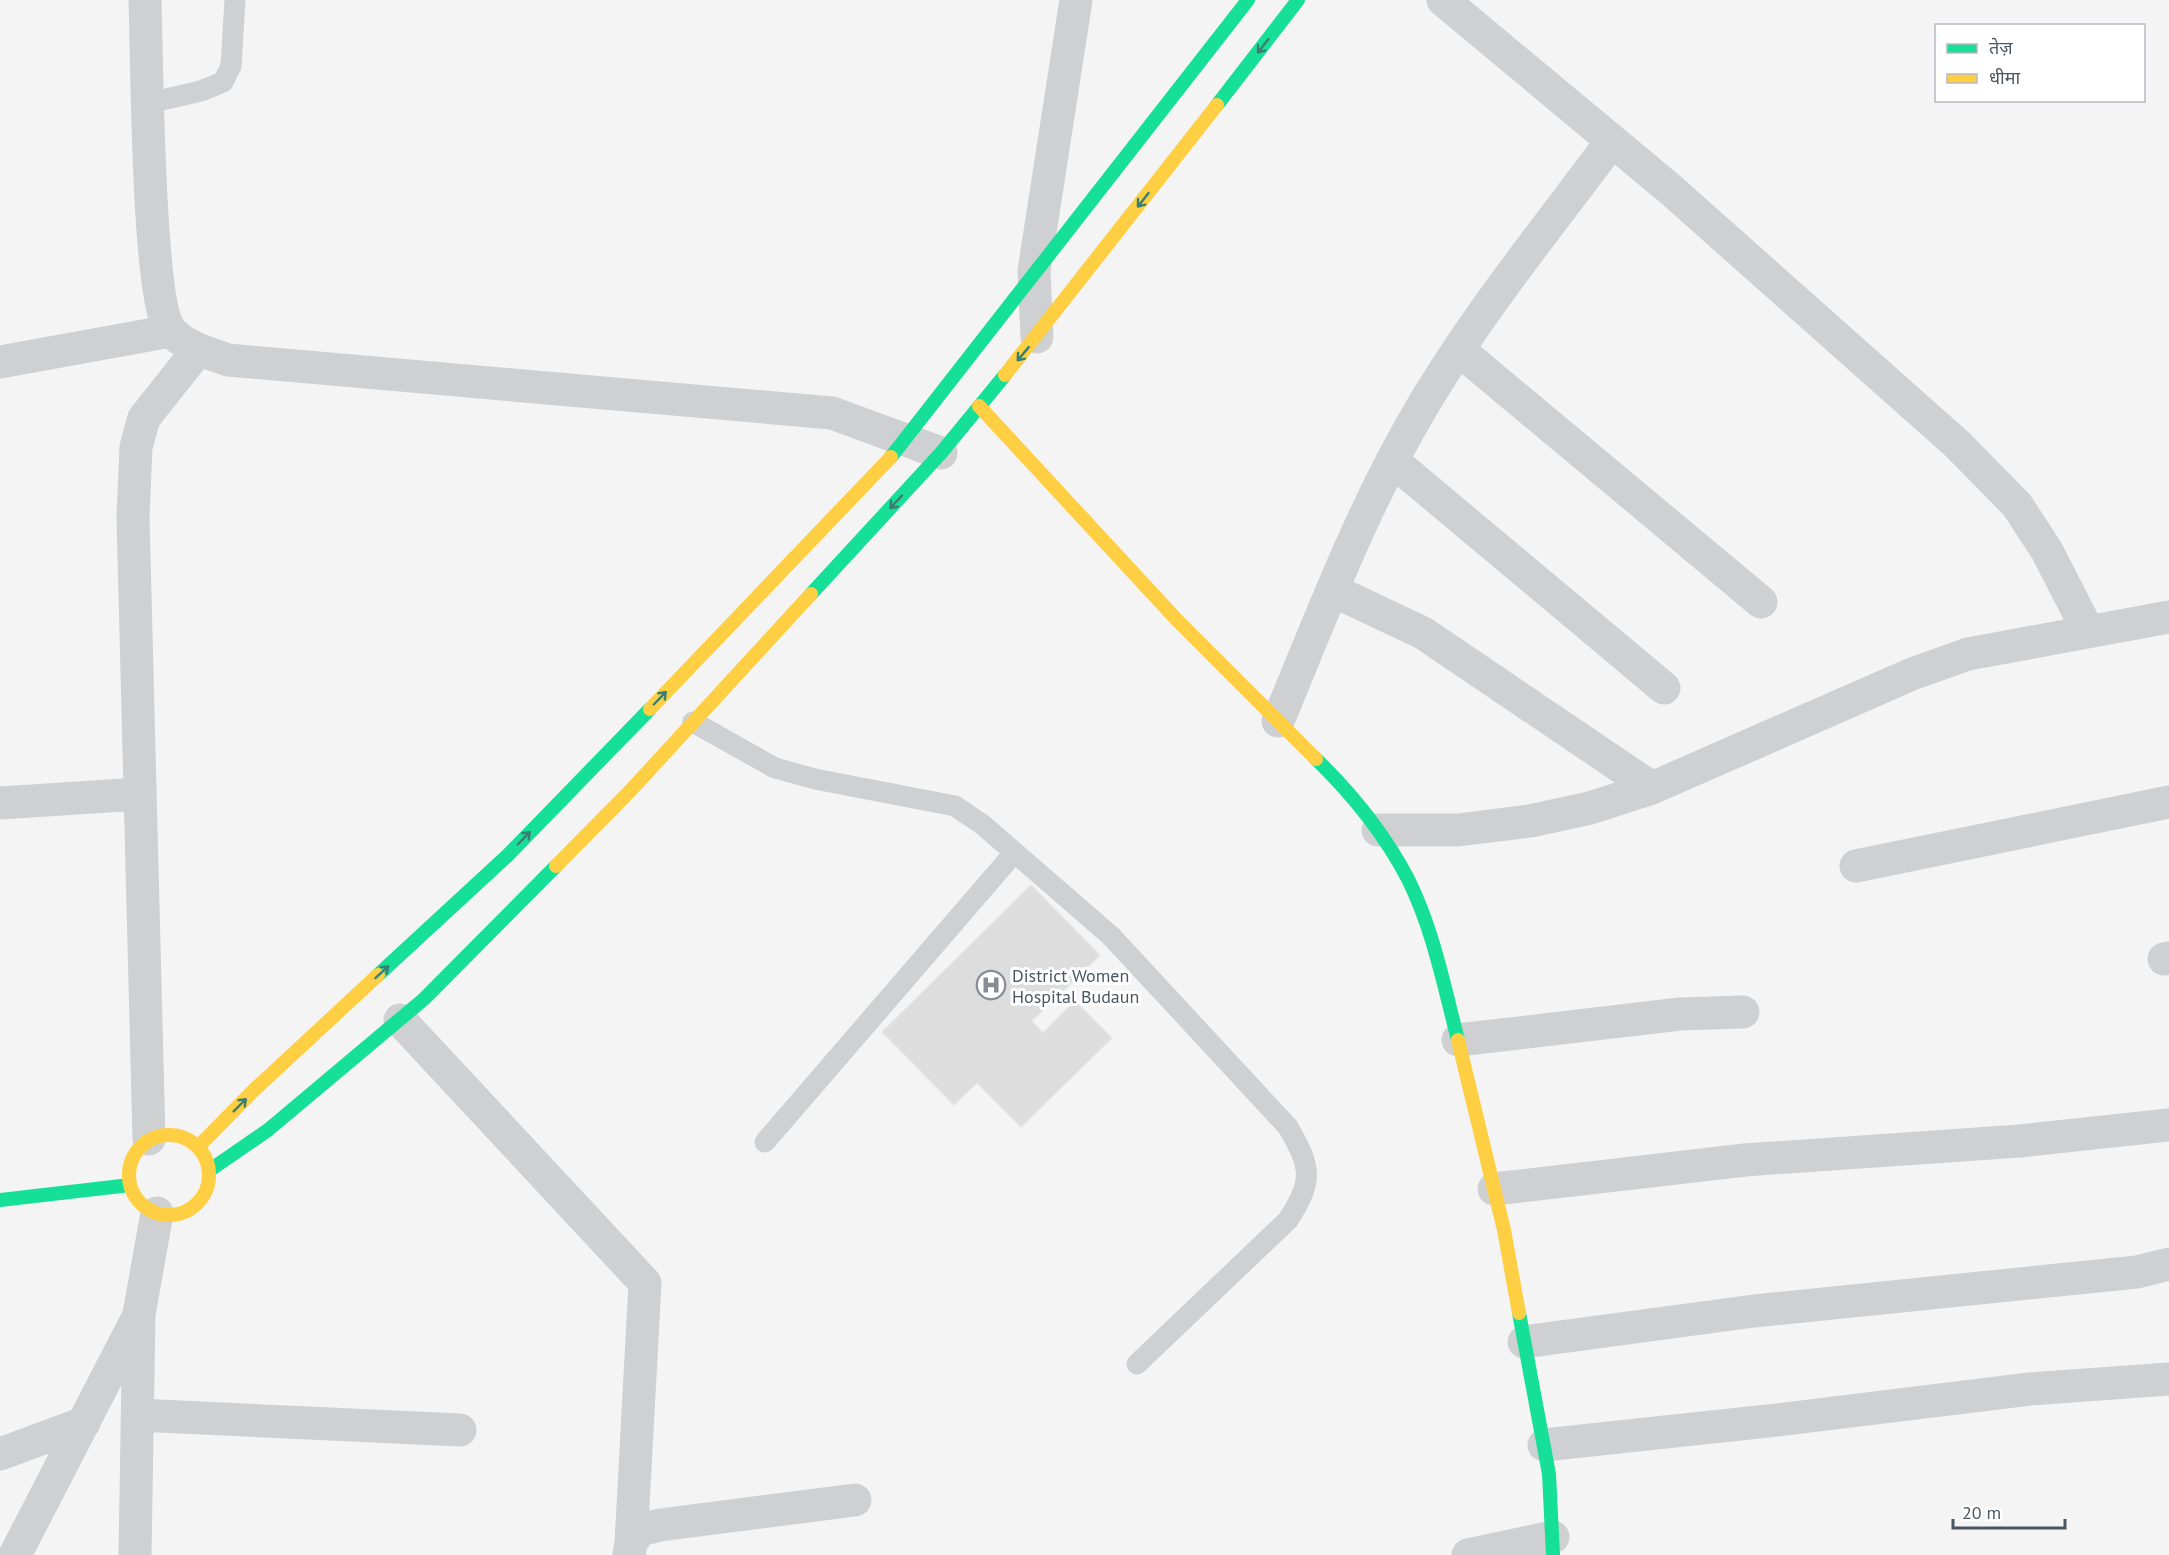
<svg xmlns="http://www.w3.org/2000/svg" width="2169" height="1555" font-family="'PT Sans','Noto Sans Devanagari',sans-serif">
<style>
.building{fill:#ddddde;stroke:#e5e6e7;stroke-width:1.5}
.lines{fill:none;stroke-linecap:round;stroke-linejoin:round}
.lane{stroke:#ced0d2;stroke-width:21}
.street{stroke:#ced0d2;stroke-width:33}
.fast{stroke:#16e098;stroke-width:14}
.slow{stroke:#ffcf43;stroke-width:14}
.oneway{stroke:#3a7f72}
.labels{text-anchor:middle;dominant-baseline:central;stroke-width:6;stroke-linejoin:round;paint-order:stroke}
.poi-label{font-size:18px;fill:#4a5661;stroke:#fff;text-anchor:start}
</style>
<rect width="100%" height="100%" fill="#f4f4f4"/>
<path class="building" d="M1031,885L1100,955L1032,1021L1043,1033L1075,1001L1112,1038L1021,1127L977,1083L954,1105L882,1032Z"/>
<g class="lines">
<path class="lane" d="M149,103L201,91L223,82L231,66L235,0
M693,722L775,768L815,779L955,806L983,825L1111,936L1288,1127C1311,1167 1314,1180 1288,1220L1137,1364
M765,1142L1014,853"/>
<path class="street" d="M145,0C147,52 147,302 171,331C185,347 209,353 228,360L832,413L941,453
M1443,0L1670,189L1957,444L2017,505L2047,551L2088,631
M1037,337L1034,271L1076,0
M1459,350L1761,602
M0,362L171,331
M1394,462L1664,688
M1332,590L1423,633L1652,788
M1278,721C1322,615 1363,506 1422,407C1478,313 1547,228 1612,141
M0,803L139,794
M1378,830H1458L1530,821L1590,808L1652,788L1912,674L1968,654L2169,617
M1856,866L2169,802
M2164,959L2169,958
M400,1020L645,1283L631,1543
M1458,1040L1680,1014L1743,1012
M149,1139L133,517L136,447L144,418L198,350
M1494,1189L1745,1160L2020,1141L2169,1125
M1524,1342L1754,1311L2137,1272L2169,1264
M138,1415L460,1430
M1544,1445L1768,1421L2030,1389L2169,1379
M0,1454L84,1423
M15,1555L136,1321
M135,1555L139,1314L157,1213
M629,1555L631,1543L640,1530L660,1525L855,1500
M1468,1555L1553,1537"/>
<path class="fast" d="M1217,105L1298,0
M891,457L1248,0
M811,594L941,453L1005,375
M1316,759C1351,793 1385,835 1408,879C1433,929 1444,986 1458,1040
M378,975L507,856L650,709
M210,1170L268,1130L424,999L556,866
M0,1200L130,1185
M1519,1313L1549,1474L1553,1555"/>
<path class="slow" d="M1005,375L1217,105
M979,406L1176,619L1316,759
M650,709L891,457
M556,866L631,790L811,594
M1458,1040L1504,1230L1519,1313
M129 1175a40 40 0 1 1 80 0a40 40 0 1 1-80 0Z
M199,1146L254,1090L378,975"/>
</g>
<defs><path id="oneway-shaft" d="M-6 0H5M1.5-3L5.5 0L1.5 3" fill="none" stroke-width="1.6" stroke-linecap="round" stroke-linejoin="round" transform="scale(1.5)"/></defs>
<g class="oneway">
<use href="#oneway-shaft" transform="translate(1263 46) rotate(128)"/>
<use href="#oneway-shaft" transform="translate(1143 200) rotate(128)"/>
<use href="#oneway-shaft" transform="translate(1023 354) rotate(130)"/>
<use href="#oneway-shaft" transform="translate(896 502) rotate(133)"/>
<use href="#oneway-shaft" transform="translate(660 698) rotate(-46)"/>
<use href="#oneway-shaft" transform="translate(524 838) rotate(-46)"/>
<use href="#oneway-shaft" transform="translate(382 972) rotate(-43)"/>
<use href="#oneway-shaft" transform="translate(240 1105) rotate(-45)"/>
</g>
<defs>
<g id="hospital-ring" transform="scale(1.5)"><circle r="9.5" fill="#fff" stroke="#868d94" stroke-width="1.5"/><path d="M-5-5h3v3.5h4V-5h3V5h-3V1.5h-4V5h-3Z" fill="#868d94"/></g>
</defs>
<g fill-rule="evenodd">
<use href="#hospital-ring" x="991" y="985"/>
</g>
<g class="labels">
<g class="poi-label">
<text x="1012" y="975">District Women<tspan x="1012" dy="21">Hospital Budaun</tspan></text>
</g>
</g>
<rect x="1935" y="24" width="210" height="78" fill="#ffffff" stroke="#b7bbc0" stroke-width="1.5"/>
<rect x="1947" y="44" width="30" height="9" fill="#16e098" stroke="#b7bbc0" stroke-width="1.5"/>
<text x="1989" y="54" font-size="18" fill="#4a5661">तेज़</text>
<rect x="1947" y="74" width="30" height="9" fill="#ffcf43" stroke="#b7bbc0" stroke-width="1.5"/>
<text x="1989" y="84" font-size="18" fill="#4a5661">धीमा</text>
<path d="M1953 1519v9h112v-9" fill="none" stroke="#4a5661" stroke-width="3"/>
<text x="1962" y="1519" font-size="18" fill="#4a5661" stroke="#ffffff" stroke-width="4.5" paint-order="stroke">20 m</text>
</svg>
